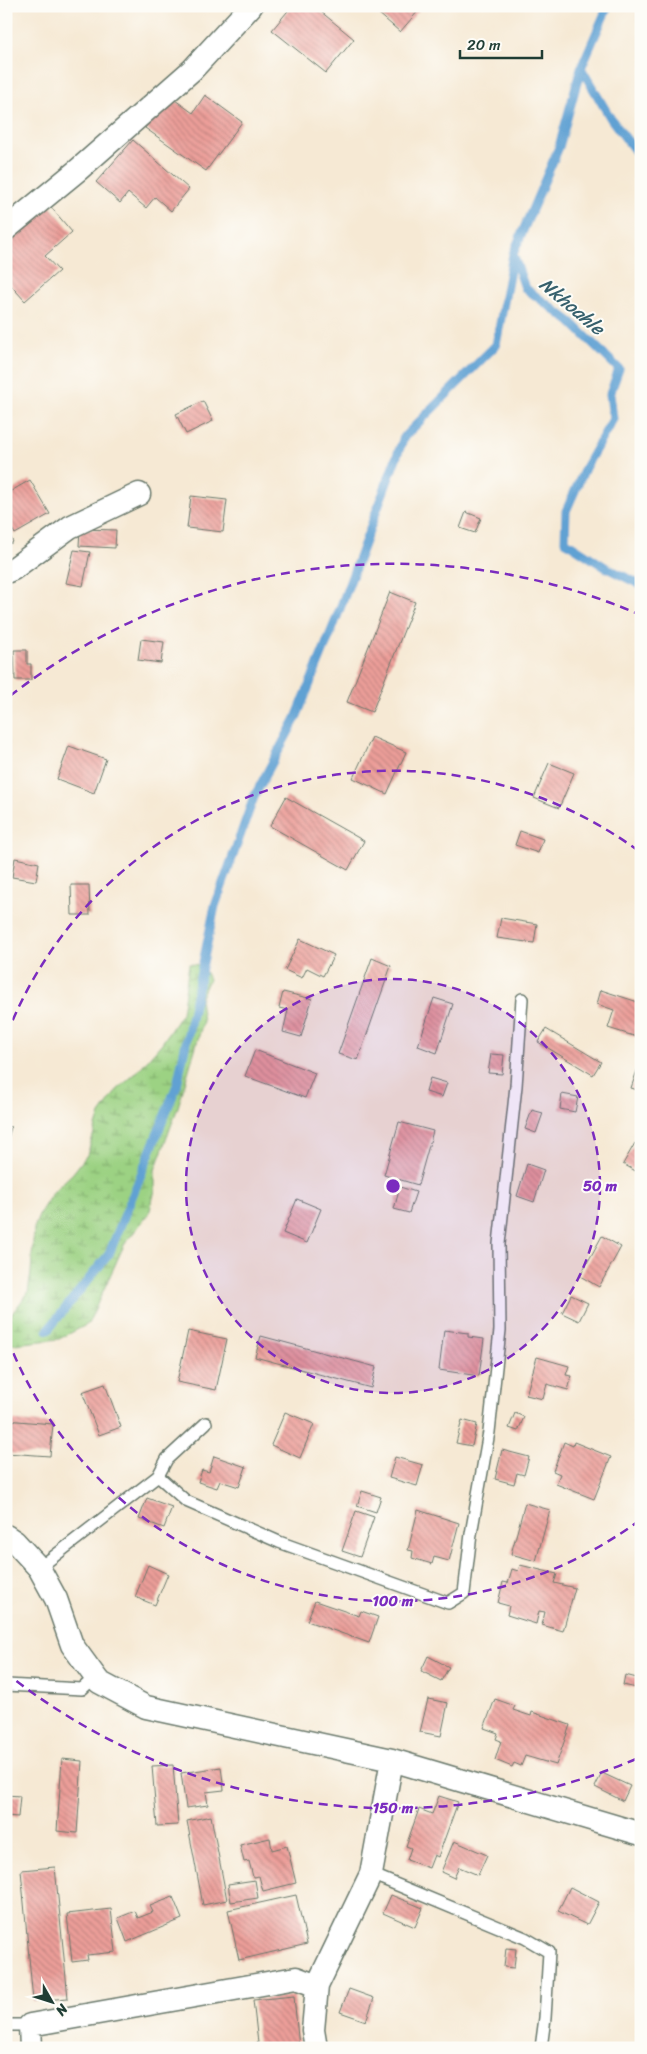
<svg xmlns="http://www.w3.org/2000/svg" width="647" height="2054" font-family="Sriracha,sans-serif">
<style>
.wetland{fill:url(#wetland-marsh);stroke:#5e885c}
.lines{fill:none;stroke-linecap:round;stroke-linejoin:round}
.stream{stroke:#60a1d3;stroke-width:9}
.building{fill:url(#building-back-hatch)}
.service-casing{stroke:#6a796c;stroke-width:14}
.minor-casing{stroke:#6a796c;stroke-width:25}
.service{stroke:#fff;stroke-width:11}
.minor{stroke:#fff;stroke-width:22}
.ring{fill:none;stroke:#7b2cbf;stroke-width:2.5;stroke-dasharray:9 6}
.labels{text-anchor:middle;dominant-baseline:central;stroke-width:4;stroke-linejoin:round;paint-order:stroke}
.water-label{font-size:19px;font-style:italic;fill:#36606c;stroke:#fdfcf7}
.centre{fill:#7b2cbf;stroke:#fdfcf7;stroke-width:2.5}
.ring-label{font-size:15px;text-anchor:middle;font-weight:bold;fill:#7b2cbf;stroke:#fdfcf7;stroke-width:4;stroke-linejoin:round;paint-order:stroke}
</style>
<defs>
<pattern id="wetland-marsh" width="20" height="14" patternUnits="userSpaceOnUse" patternTransform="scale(1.25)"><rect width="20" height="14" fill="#9cd283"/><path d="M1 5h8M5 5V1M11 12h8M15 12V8" fill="none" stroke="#7fac6c"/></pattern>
<pattern id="building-back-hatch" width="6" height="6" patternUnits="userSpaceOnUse" patternTransform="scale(1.25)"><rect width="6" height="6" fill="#ec9e99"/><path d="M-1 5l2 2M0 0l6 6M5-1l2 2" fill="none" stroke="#bf827e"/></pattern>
</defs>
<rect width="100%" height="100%" fill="#fdfcf7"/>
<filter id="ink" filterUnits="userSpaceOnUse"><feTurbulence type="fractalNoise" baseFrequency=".02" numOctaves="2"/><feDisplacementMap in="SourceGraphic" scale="10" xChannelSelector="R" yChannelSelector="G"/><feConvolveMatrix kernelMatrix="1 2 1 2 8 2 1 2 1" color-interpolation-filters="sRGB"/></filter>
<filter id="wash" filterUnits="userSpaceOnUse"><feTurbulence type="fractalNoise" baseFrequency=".0096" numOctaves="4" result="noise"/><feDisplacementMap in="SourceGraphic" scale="20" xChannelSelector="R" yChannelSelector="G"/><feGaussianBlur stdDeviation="1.12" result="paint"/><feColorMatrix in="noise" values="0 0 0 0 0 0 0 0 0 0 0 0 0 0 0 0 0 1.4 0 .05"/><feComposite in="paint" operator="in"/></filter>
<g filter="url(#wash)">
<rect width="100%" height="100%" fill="#f6e9d4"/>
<path class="wetland" d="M189,964L202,965L209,979L200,999L203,1022L178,1107L155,1170V1190L149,1214L125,1243L88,1324L59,1339L6,1345V1321L28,1293L31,1273L34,1228L41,1211L53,1192L73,1173L87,1155L100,1114L118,1089L136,1073L162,1043L182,1013Z"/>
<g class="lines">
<path class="stream" d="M608,6L581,68L559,147L513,254L525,288L571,322L619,369L610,394L613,419L586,466L566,511L565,541L605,567L641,585
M581,68L611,119L636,152L641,154
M48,1330L109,1254L177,1085L215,906L254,797L296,718L335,622L404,437L496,345L513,254"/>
</g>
<g id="blocks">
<path class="building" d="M292,6H304L308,9L310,6H314L354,39L326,73L272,30Z
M370,6H415L419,10L400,32Z
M168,95L193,113L205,95L242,122L206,171L145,128Z
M133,140L189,189L171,211L155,197L146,208L128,193L120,203L96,182Z
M50,206L72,232L45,256L59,271L25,301L6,280V244Z
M203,401L213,421L186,434L176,414Z
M30,480L50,514L15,534L6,519V494Z
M191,496L227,500L223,532L187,528Z
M466,512L481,518L475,533L460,528Z
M6,529L13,542L6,546Z
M80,529L116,530L115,548L79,546Z
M74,550L90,552L83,586L66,583Z
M390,592L415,602L372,712L347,702Z
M141,639L164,642L161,663L138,660Z
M14,650H27V664H31V680H15Z
M372,737L406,752L387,794L353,778Z
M69,746L106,759L94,793L57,779Z
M549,763L574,773L559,808L534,798Z
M286,797L364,841L348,870L270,826Z
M520,831L543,839L538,853L515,845Z
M15,858L39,863L36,881L12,877Z
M71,885H89L90,915H72Z
M501,918L537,924L534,943L497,938Z
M300,939L334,955L323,976L307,968L302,978L285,970Z
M372,958L391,966L358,1060L338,1054Z
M601,990L641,1003V1023L637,1037L608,1028L614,1010L597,1004Z
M283,992L312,999L301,1037L283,1032L288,1010L279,1008Z
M434,998L453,1004L437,1053L418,1046Z
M546,1029L601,1062L593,1075L538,1042Z
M255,1050L315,1073L305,1098L245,1076Z
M491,1054L504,1055L502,1074L488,1073Z
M640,1062H641V1091L631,1088Z
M430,1078L447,1083L442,1097L426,1092Z
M562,1094L578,1097L575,1112L560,1109Z
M532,1110L543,1113L536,1133L525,1129Z
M399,1122L433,1131L418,1185L384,1175Z
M6,1126L11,1127L7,1143H6Z
M635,1143L641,1146V1174L623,1164Z
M527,1164L544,1170L534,1202L517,1196Z
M400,1187L416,1192L409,1213L394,1209Z
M297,1199L321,1209L307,1243L283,1233Z
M602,1236L621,1247L599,1287L580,1276Z
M571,1295L588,1303L579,1321L562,1313Z
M444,1330L468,1333V1337L484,1339L479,1376L439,1370Z
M188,1331L227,1339L216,1390L177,1382Z
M261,1336L376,1367L371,1388L255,1357Z
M537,1357L569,1366L566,1375L572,1376L568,1390L547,1384L543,1399L526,1395Z
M105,1384L121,1427L99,1435L82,1392Z
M285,1412L314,1424L300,1458L271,1445Z
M515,1413L524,1417L518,1431L509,1428Z
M6,1420L53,1424L50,1456L6,1453Z
M462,1420L477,1424L472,1446L456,1443Z
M564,1442L573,1446L574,1442L611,1457L594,1499L556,1484L560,1474L553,1471Z
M502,1450L529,1457L524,1475L517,1473L514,1484L495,1479Z
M214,1456L246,1467L239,1487L220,1481L217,1488L198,1482L202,1470L209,1472Z
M395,1457L423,1465L417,1486L389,1478Z
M362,1491L381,1497L376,1512L357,1506Z
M147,1498L172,1507L164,1528L139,1519Z
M525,1503L550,1510L536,1561L511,1554Z
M418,1510L459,1523L449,1561L434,1557L432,1564L412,1558L413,1551L408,1550Z
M356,1511L374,1517L360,1557L342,1551Z
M148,1565L168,1574L155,1605L135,1597Z
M520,1565L557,1574L554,1583L575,1588L563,1631L542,1625L545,1612L539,1611L536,1624L507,1615L509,1606L498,1603L503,1582L508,1583L512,1569L518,1571Z
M315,1601L359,1616L361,1611L378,1617L369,1643L307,1621Z
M428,1656L449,1667L441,1681L421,1671Z
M625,1675L641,1679V1689L623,1685Z
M428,1699L448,1703L441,1736L420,1732Z
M495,1699L515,1706L513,1710L531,1716L532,1712L570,1725L556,1765L525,1756L521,1766L514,1763L512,1767L495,1760L501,1741L496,1739L498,1733L484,1728Z
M62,1759L82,1761L77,1833L57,1831Z
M173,1765L178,1825L157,1826L152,1766Z
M221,1767L224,1790L206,1792L208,1805L186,1808L181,1773Z
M602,1773L630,1786L623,1801L595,1787Z
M6,1795L20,1796L18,1817L6,1816Z
M439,1796L458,1802L438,1857L434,1855L429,1868L407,1860L411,1848L406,1846L419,1809L432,1814Z
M211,1816L227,1900L203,1905L187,1821Z
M270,1838L272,1850L287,1846L296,1883L263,1891L259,1876L253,1877L249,1861L244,1862L240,1845Z
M454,1841L487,1855L478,1875L459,1867L454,1878L441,1872Z
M55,1867L68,1998L33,2001L21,1870Z
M255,1880L258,1898L231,1902L228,1884Z
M570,1887L599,1902L587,1925L558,1911Z
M296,1895L307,1944L239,1960L228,1910Z
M391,1895L423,1908L415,1927L383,1913Z
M173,1897L182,1919L127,1942L118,1918L135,1911L138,1918L153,1912L150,1906Z
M111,1909L116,1952L87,1955L88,1960L72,1962L67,1914Z
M506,1948L516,1949L514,1968L504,1967Z
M349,1989L374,1998L366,2021L340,2012Z
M294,1996L299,2048H250L249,2044L258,2043L253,2000Z"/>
</g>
</g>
<g filter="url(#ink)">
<use href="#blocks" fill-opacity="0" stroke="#6a796c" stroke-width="1"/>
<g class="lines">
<g class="service-casing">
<path id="service" d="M158,1476L186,1501L279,1542L448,1603L464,1593L471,1534L489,1432L500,1330L499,1244L516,1086L522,999
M39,1568L158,1476L167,1459L206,1423
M6,1685L82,1689L95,1677
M371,1874L525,1938L549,1952L545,2018L541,2048
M6,2025H30"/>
</g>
<g class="minor-casing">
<path id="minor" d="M6,229L78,170L192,70L251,6
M6,572L13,569L70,527L139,494
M6,1536L15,1542L39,1568L56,1599L72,1645L99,1682L146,1707L392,1760L641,1834
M31,2048L30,2025L296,1978L317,1986
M316,2048L313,2030L317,1986L371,1874L392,1760"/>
</g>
<use href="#service" class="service"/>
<use href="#minor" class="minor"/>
</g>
</g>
<circle cx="393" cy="1186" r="207" fill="#7b2cbf" fill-opacity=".12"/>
<g class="ring">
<circle cx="393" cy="1186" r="207"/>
<path d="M640 1520A415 415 0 0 1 7 1338M7 1034A415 415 0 0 1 640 852"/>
<path d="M636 1759A622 622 0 0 1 10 1676M10 696A622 622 0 0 1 636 613"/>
</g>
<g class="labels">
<g class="water-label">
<text transform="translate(572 306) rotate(40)">Nkhoahle</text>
</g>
</g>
<circle cx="393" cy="1186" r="8" class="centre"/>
<g class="ring-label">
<text x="600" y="1191">50 m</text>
<text x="393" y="1606">100 m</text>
<text x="393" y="1813">150 m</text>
</g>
<rect width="647" height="2054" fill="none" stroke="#fdfcf7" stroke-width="25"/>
<g transform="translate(52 2002) rotate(129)" stroke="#fdfcf7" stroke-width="4" paint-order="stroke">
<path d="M0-4L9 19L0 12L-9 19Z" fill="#1f3d34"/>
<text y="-8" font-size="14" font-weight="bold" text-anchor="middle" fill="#1f3d34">N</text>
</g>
<path d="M460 50v8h82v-8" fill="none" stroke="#1f3d34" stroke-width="2.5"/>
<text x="467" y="50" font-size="15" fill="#1f3d34" stroke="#fdfcf7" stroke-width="4" paint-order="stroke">20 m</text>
</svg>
